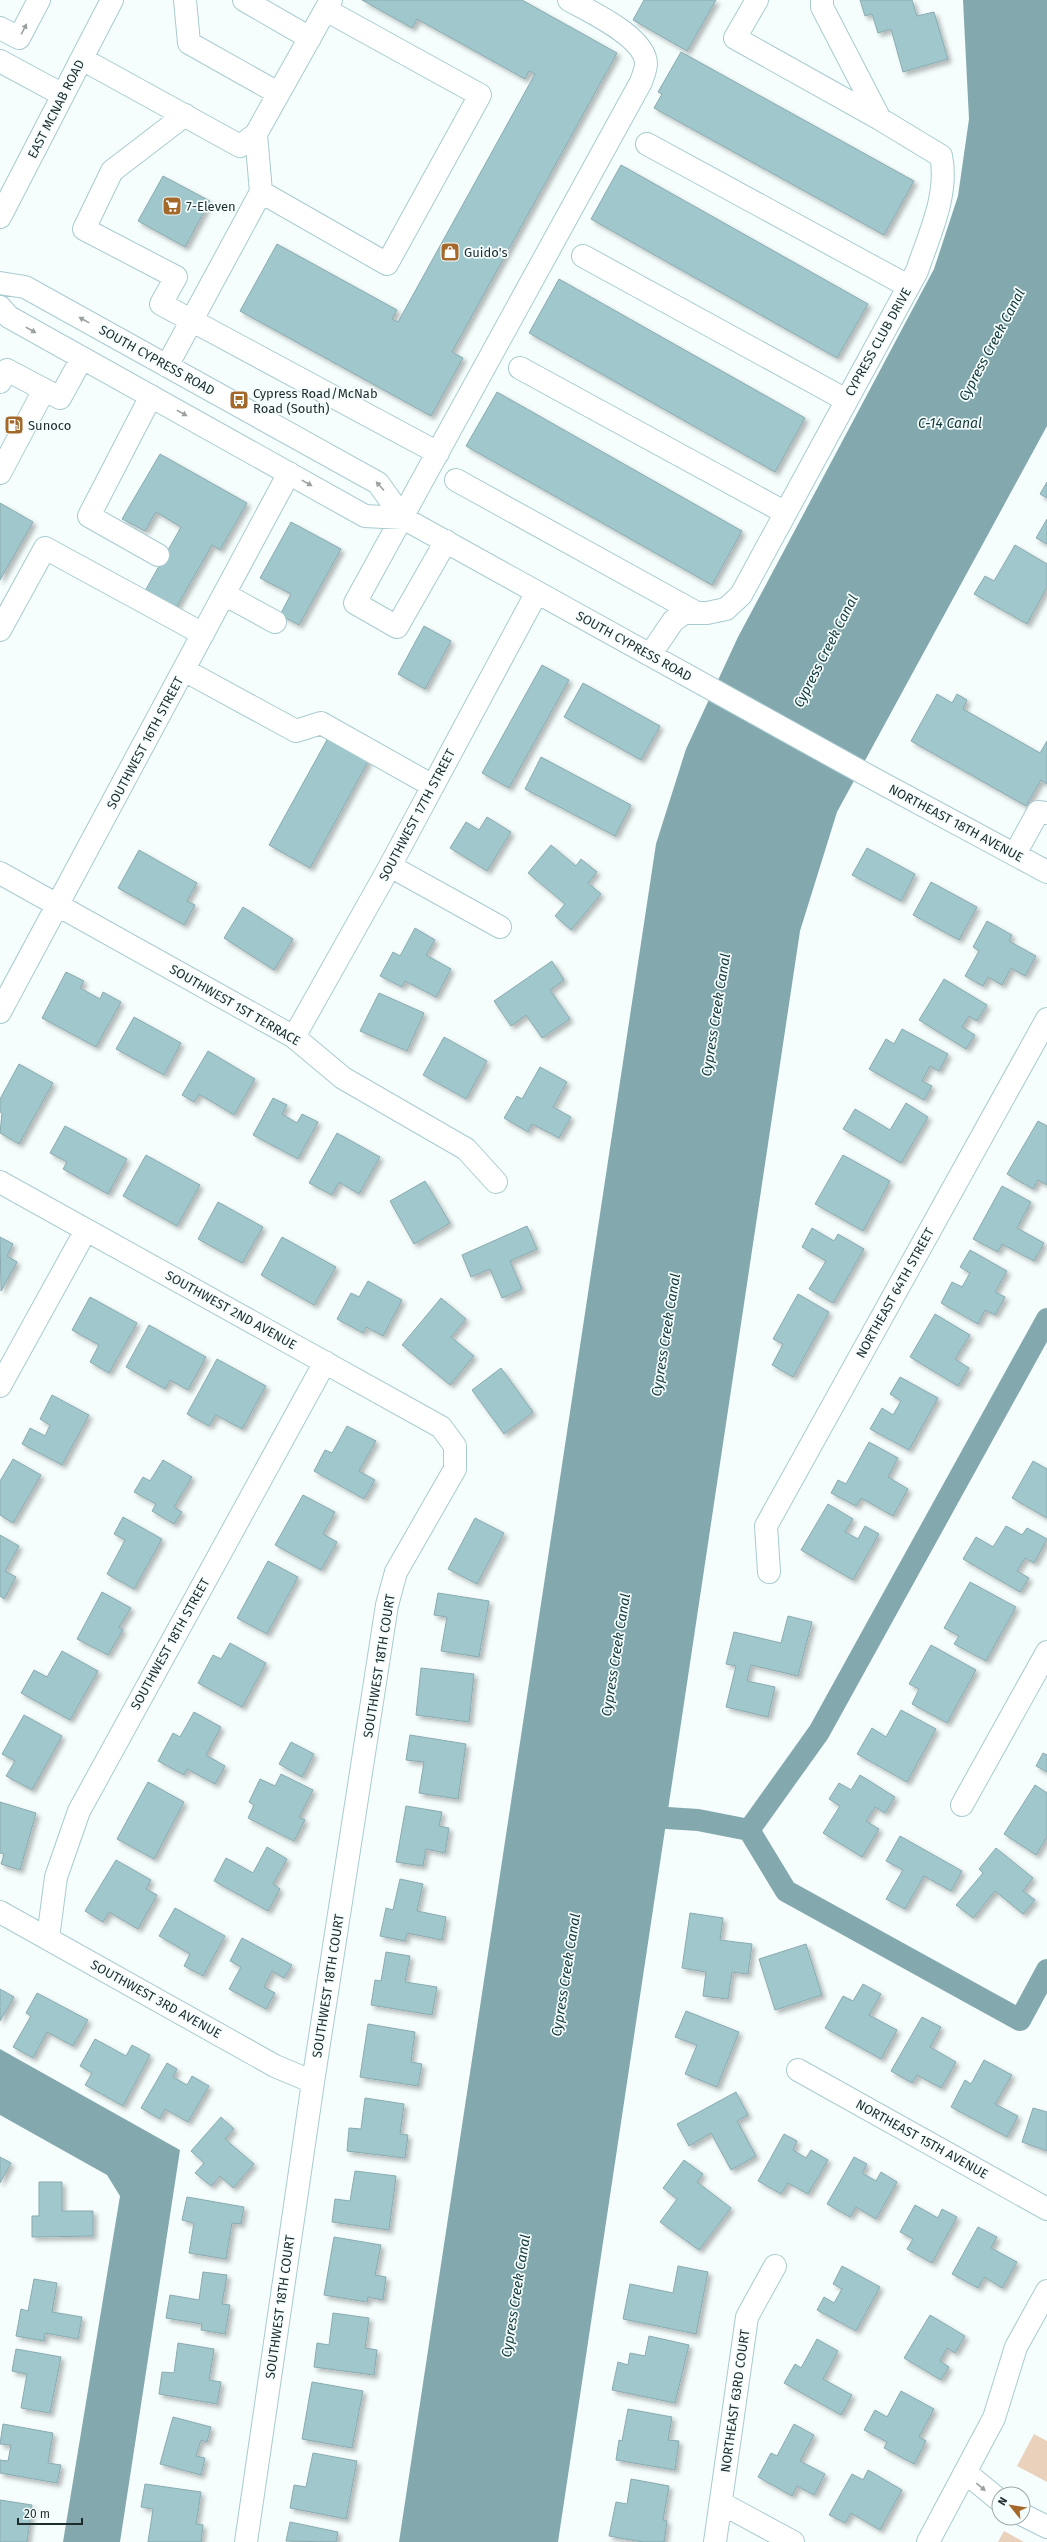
<svg xmlns="http://www.w3.org/2000/svg" width="1047" height="2542" font-family="'Fira Sans',sans-serif">
<style>
.green{fill:#ead1bc}
.water{fill:#83a8ad}
.lines{fill:none;stroke-linecap:round;stroke-linejoin:round}
.canal{stroke:#83a8ad;stroke-width:22}
.building{fill:#a0c7cb;stroke:#89abb0;filter:url(#shadow)}
.minor-casing{stroke:#a8cbd0;stroke-width:24}
.minor{stroke:#fff;stroke-width:22}
.oneway{fill:#9aa0a1}
.labels{text-anchor:middle;dominant-baseline:central;stroke-width:3.5;stroke-linejoin:round;paint-order:stroke}
.street-label{font-size:13px;fill:#1e2c2e;stroke:#f5fdfd}
.poi-label{font-size:13px;fill:#1e2c2e;stroke:#f5fdfd;text-anchor:start}
.water-label{font-size:14px;font-style:italic;fill:#12383c;stroke:#f5fdfd}
</style>
<defs>
<filter id="shadow"><feDropShadow dx="3.5" dy="3.5" stdDeviation="2" flood-color="#0004"/></filter>
</defs>
<rect width="100%" height="100%" fill="#f5fdfd"/>
<path class="green" d="M1034,2434L1047,2441V2482L1017,2466Z
M1004,2531L1024,2542H998Z"/>
<path class="water" d="M963,0H1047V426L837,812L800,931L558,2542H399L656,844L686,749L738,637L934,269L958,196L969,119Z
M0,2049L180,2150L120,2542H63L120,2196L107,2175L0,2115Z"/>
<g class="lines">
<path class="canal" d="M636,1816L698,1820L749,1830L786,1891L1020,2020L1047,1970
M749,1830L819,1732L1047,1319"/>
</g>
<path class="building" d="M362,0H522L617,53L452,352L463,358L431,416L240,311L277,244L397,310L392,319L398,322L535,74L529,71L525,79L417,19L412,28Z
M644,0H716L687,51L633,20Z
M860,0H912L917,16L934,12L948,59L903,72L891,29L878,33L872,14L865,16Z
M681,52L914,181L884,235L654,108L662,94L658,92Z
M621,165L868,304L837,358L591,219Z
M163,176L210,201L185,247L138,221Z
M559,279L805,418L775,472L529,333Z
M497,392L742,531L712,585L466,446Z
M160,454L247,503L220,550L212,545L176,608L145,591L181,527L156,512L145,531L122,519Z
M1047,482V498L1040,494Z
M0,503L33,522L0,580Z
M1047,519V544L1036,538Z
M291,522L341,549L299,625L280,615L291,594L260,578Z
M1015,545L1047,564V587L1027,624L974,594L985,576L994,581Z
M424,626L451,641L425,689L398,674Z
M542,665L569,680L509,788L482,773Z
M583,683L660,726L641,760L564,717Z
M937,694L952,703L957,694L967,700L963,709L1040,753L1047,741V784L1041,780L1026,806L911,741Z
M328,738L369,760L310,868L269,845Z
M541,757L631,805L615,836L525,789Z
M487,817L511,832L487,871L450,848L466,822L479,830Z
M551,845L576,866L581,859L597,872L588,883L601,894L571,930L555,916L565,904L528,873Z
M867,848L915,874L901,901L852,875Z
M139,850L197,883L187,901L195,905L184,925L118,888Z
M931,882L977,907L959,940L913,915Z
M243,907L293,939L274,970L224,938Z
M987,921L1012,935L1009,941L1036,956L1025,976L1011,968L1002,985L988,977L983,986L965,976L979,951L973,947Z
M415,928L435,940L426,955L451,969L436,997L405,981L402,987L380,976L393,952L400,956Z
M552,961L564,980L550,990L570,1019L542,1038L526,1015L511,1026L494,1001Z
M66,972L84,981L80,988L100,999L103,992L121,1002L96,1047L42,1018Z
M944,979L987,1005L977,1021L969,1016L962,1027L975,1035L966,1049L919,1020Z
M379,993L424,1013L407,1051L360,1031Z
M134,1017L181,1043L164,1075L116,1049Z
M902,1029L948,1054L939,1071L930,1066L922,1081L932,1086L924,1100L869,1069L886,1039L894,1044Z
M444,1037L487,1061L466,1099L423,1075Z
M208,1051L255,1079L234,1115L199,1094L194,1102L182,1095Z
M19,1064L53,1083L19,1144L0,1133L2,1113L0,1112V1099Z
M540,1067L567,1082L553,1107L571,1117L559,1138L532,1124L528,1132L504,1118L517,1096L522,1099Z
M273,1098L287,1105L282,1114L297,1123L302,1114L318,1122L298,1159L253,1135Z
M906,1103L928,1117L901,1163L843,1129L855,1109L890,1130Z
M1038,1121L1047,1126V1185L1038,1180L1033,1189L1007,1174Z
M65,1126L127,1159L108,1194L63,1169L67,1162L50,1153Z
M337,1133L380,1157L359,1194L339,1182L332,1195L309,1183Z
M146,1155L200,1185L177,1226L123,1196Z
M843,1155L890,1181L863,1231L815,1204Z
M425,1181L450,1223L414,1244L390,1201Z
M1002,1186L1031,1202L1017,1228L1044,1243L1034,1261L1002,1244L998,1252L973,1239Z
M218,1202L263,1227L242,1263L198,1239Z
M527,1226L537,1249L510,1261L522,1289L502,1298L490,1269L471,1277L462,1255Z
M812,1228L834,1241L838,1234L864,1249L833,1303L809,1289L826,1261L802,1247Z
M0,1237L13,1244L7,1256L17,1262L1,1291Z
M282,1237L336,1267L314,1305L261,1275Z
M970,1250L1007,1271L995,1292L1005,1297L995,1315L985,1310L978,1324L941,1303L952,1282L962,1287L970,1273L960,1267Z
M368,1281L402,1300L383,1336L366,1327L363,1333L337,1319L351,1293L359,1297Z
M798,1294L829,1312L793,1377L772,1365L783,1344L773,1339Z
M90,1297L137,1323L109,1373L90,1362L99,1345L72,1330Z
M441,1298L466,1319L451,1337L474,1356L450,1385L402,1345Z
M935,1314L970,1335L955,1359L969,1368L958,1386L910,1357Z
M149,1325L206,1357L188,1390L170,1380L165,1389L126,1367Z
M217,1359L266,1386L242,1429L216,1415L209,1426L187,1414Z
M501,1368L533,1412L504,1434L472,1390Z
M900,1377L938,1398L909,1450L870,1429L882,1408L893,1415L901,1401L890,1394Z
M52,1395L89,1415L62,1465L22,1444L30,1428L45,1436L50,1425L40,1419Z
M347,1426L376,1441L359,1471L375,1480L364,1499L314,1471L325,1450L332,1453Z
M869,1442L898,1458L888,1477L908,1489L893,1516L861,1498L856,1506L831,1493L838,1480L846,1484Z
M13,1459L41,1475L13,1523L0,1515V1481Z
M163,1460L192,1477L174,1507L182,1512L174,1524L152,1511L156,1504L134,1492L143,1477L150,1481Z
M1033,1461L1047,1469V1518L1012,1498Z
M303,1495L335,1512L323,1534L337,1542L321,1570L275,1545Z
M828,1504L853,1519L845,1532L858,1539L865,1526L879,1534L853,1580L801,1550Z
M123,1517L162,1539L134,1589L107,1574L125,1540L114,1534Z
M475,1518L504,1533L477,1584L448,1569Z
M1006,1526L1022,1535L1027,1528L1047,1539L1034,1563L1025,1558L1017,1571L1029,1578L1020,1592L963,1559L976,1537L993,1547Z
M0,1535L19,1546L5,1571L16,1577L4,1599L0,1596Z
M268,1561L298,1577L267,1634L237,1618Z
M970,1582L1016,1607L986,1661L954,1644L959,1636L944,1628Z
M102,1592L131,1608L119,1627L123,1630L108,1655L77,1639Z
M438,1593L489,1601L479,1657L441,1651L447,1617L434,1615Z
M788,1616L812,1622L798,1676L751,1665L747,1681L775,1687L768,1717L726,1707L736,1666L726,1664L734,1632L781,1643Z
M230,1643L266,1663L242,1707L198,1683L213,1655L221,1659Z
M931,1645L976,1670L947,1723L912,1704L919,1689L909,1684Z
M62,1651L98,1671L70,1720L21,1693L34,1670L47,1677Z
M421,1668L474,1674L469,1722L416,1715Z
M901,1710L936,1729L907,1782L857,1754L872,1728L886,1737Z
M194,1712L221,1727L206,1755L225,1766L215,1784L187,1769L184,1775L158,1761L173,1733L180,1737Z
M24,1715L62,1736L32,1790L6,1776L15,1761L2,1754Z
M410,1735L466,1744L458,1799L419,1793L424,1762L406,1760Z
M291,1742L314,1754L302,1777L279,1764Z
M1043,1753L1047,1755V1772L1036,1766Z
M281,1774L313,1790L299,1817L305,1820L294,1841L248,1818L254,1805L249,1802L260,1779L275,1786Z
M860,1775L895,1797L885,1813L875,1807L866,1821L879,1829L862,1857L823,1833L840,1806L829,1799L839,1783L851,1790Z
M148,1782L184,1802L154,1859L117,1839Z
M1035,1785L1047,1793V1837L1036,1855L1004,1834Z
M0,1802L36,1813L20,1870L1,1864L4,1854L0,1853Z
M406,1806L442,1812L439,1826L449,1828L445,1853L426,1849L423,1866L396,1862Z
M900,1836L962,1871L951,1891L924,1876L905,1909L886,1899L903,1870L886,1861Z
M267,1847L287,1859L273,1884L280,1889L268,1911L214,1881L226,1858L253,1873Z
M996,1848L1033,1878L1023,1891L1035,1900L1023,1914L995,1891L973,1918L956,1905L983,1873L979,1869Z
M116,1860L151,1880L146,1889L157,1895L138,1929L109,1912L103,1922L85,1911Z
M400,1879L423,1884L417,1911L446,1917L442,1940L407,1933L405,1941L380,1936L386,1908L393,1910Z
M175,1908L225,1936L203,1976L184,1966L190,1954L159,1936Z
M690,1913L723,1918L720,1940L752,1944L748,1974L732,1972L728,1999L703,1996L706,1972L682,1968Z
M242,1938L292,1965L284,1978L272,1971L264,1987L275,1993L266,2009L229,1989L241,1967L230,1961Z
M806,1944L822,1995L775,2010L759,1959Z
M386,1952L410,1956L405,1982L437,1987L432,2015L371,2005L375,1980L381,1981Z
M863,1984L881,1994L869,2015L897,2030L881,2059L825,2028L843,1996L853,2001Z
M0,1989L14,1997L0,2021Z
M37,1993L88,2020L73,2046L47,2032L33,2058L13,2047L31,2016L26,2013Z
M686,2011L739,2032L717,2087L685,2074L697,2045L675,2037Z
M922,2017L941,2027L930,2047L956,2062L941,2088L917,2075L912,2083L891,2071Z
M368,2024L415,2032L411,2062L422,2064L418,2086L360,2077Z
M95,2039L126,2056L132,2045L150,2055L123,2106L85,2085L92,2073L80,2066Z
M984,2060L1012,2075L995,2104L1018,2116L1007,2137L951,2107L965,2080L971,2084Z
M167,2063L177,2069L173,2077L187,2085L192,2076L209,2086L188,2122L165,2109L160,2119L141,2108Z
M736,2092L748,2115L737,2121L756,2156L731,2170L711,2133L689,2146L677,2124Z
M365,2098L404,2104L400,2134L408,2135L405,2158L347,2151L349,2128L361,2129Z
M1033,2108L1047,2112V2151L1022,2142Z
M221,2117L234,2129L225,2139L254,2164L233,2188L220,2176L211,2186L195,2173L204,2163L191,2151Z
M784,2134L797,2141L793,2150L806,2158L811,2150L828,2160L808,2194L788,2183L781,2194L758,2181Z
M0,2157L11,2163L0,2183Z
M854,2157L867,2164L862,2173L876,2181L881,2172L897,2182L876,2219L856,2207L850,2217L827,2204Z
M684,2160L703,2174L697,2182L731,2208L699,2250L660,2222L677,2199L663,2188Z
M355,2171L396,2176L389,2230L332,2222L335,2199L350,2201Z
M39,2182H62V2211H93V2236L32,2237V2216H39Z
M187,2197L244,2207L241,2224L232,2223L226,2259L189,2253L194,2223L182,2220Z
M915,2205L938,2218L942,2209L957,2217L932,2263L907,2249L913,2239L900,2232Z
M978,2227L997,2237L991,2248L1017,2262L1002,2288L984,2277L978,2288L952,2274Z
M334,2237L381,2245L375,2275L386,2277L383,2300L368,2297L367,2302L324,2295Z
M678,2266L708,2272L696,2334L623,2319L630,2284L673,2293Z
M842,2266L880,2287L856,2331L817,2310L824,2297L834,2303L842,2289L833,2284Z
M203,2272L227,2275L222,2304L230,2305L225,2334L201,2330L202,2324L166,2318L170,2295L199,2300Z
M34,2279L57,2283L52,2312L82,2317L78,2339L45,2333L44,2341L16,2336L21,2309L28,2311Z
M333,2313L369,2318L365,2348L377,2350L374,2375L314,2367L317,2343L329,2345Z
M930,2315L965,2336L955,2353L947,2348L940,2361L949,2367L941,2380L904,2358Z
M649,2336L689,2345L675,2403L612,2390L618,2362L628,2365L630,2353L645,2356Z
M817,2339L838,2351L823,2379L852,2395L841,2415L784,2383L795,2364L801,2368Z
M178,2343L214,2349L209,2380L221,2382L217,2404L159,2394L162,2372L174,2373Z
M16,2349L61,2357L50,2413L21,2408L27,2374L12,2371Z
M312,2382L363,2391L352,2448L302,2439Z
M901,2391L934,2409L919,2437L926,2441L914,2464L884,2448L887,2442L864,2430L875,2410L887,2417Z
M628,2409L672,2417L668,2440L679,2441L675,2470L616,2460L619,2440L622,2441Z
M173,2417L211,2427L207,2442L201,2440L196,2456L205,2458L201,2475L160,2464Z
M3,2424L53,2433L48,2463L61,2465L57,2483L0,2473V2460L8,2461L11,2445L0,2444Z
M794,2424L814,2435L800,2461L825,2474L814,2495L797,2486L792,2496L758,2477L771,2453L777,2456Z
M313,2453L357,2461L346,2519L290,2508L294,2485L306,2487Z
M868,2470L902,2490L880,2530L851,2513L845,2523L829,2515L852,2474L863,2480Z
M631,2479L669,2486L663,2520L667,2521L664,2542H643L609,2536L616,2502L627,2504Z
M145,2484L201,2492L196,2524L203,2525L201,2542H148L153,2509L141,2507Z
M0,2500L32,2505L27,2542H0Z
M290,2522L338,2532L336,2542L286,2541Z"/>
<g class="lines">
<g class="minor-casing">
<path id="minor" d="M185,0L189,43L278,93
M244,0L310,38
M757,0L735,38L880,119
M0,28L19,38L39,0
M82,59L240,146L256,134
M0,61L63,95
M185,115L112,171L84,229L176,277L161,304L438,453
M647,144L908,286
M261,192L387,264L480,95L326,10
M0,217L112,0
M583,256L846,400
M0,283L25,287L378,483L403,518L865,774L1047,872
M0,307L9,317L365,516L403,518
M167,366L261,192L256,134L331,0
M520,368L784,512
M0,382L7,370L60,398L82,358
M151,396L89,516L158,555
M0,473L44,390
M456,480L695,612
M446,541L397,627L355,603L641,82C643,76 646,69 646,64C646,37 589,11 569,0
M224,594L275,622
M0,630L45,548L203,634
M650,655L673,621L684,613H707L726,609L741,595L917,271C929,235 949,194 941,156L880,119L822,7V0
M184,670L296,731L321,723L433,786
M1015,854L1038,812L1047,813
M390,866L500,927
M0,873L294,1037L343,1078L466,1149L496,1182
M0,1012L289,473
M294,1037L390,866L537,592
M0,1182L441,1427L455,1446V1469L396,1572L387,1605L313,2082L246,2542
M0,1386L86,1230
M769,1572L766,1526L1047,1019
M962,1805L1047,1652
M0,1912L275,2066L313,2082
M48,1938L56,1877L79,1811L325,1362
M798,2070L1047,2209
M965,2472L999,2500
M721,2503L793,2542
M1023,2515L1047,2527
M715,2542L747,2317L775,2266
M928,2542L994,2418L1016,2347L1047,2291"/>
</g>
<use href="#minor" class="minor"/>
</g>
<defs><path id="oneway-solid" d="M-6-.8H1V-3.2L6.5 0L1 3.2V.8H-6Z"/></defs>
<g class="oneway">
<use href="#oneway-solid" transform="translate(24 29) rotate(-62)"/>
<use href="#oneway-solid" transform="translate(84 320) rotate(-151)"/>
<use href="#oneway-solid" transform="translate(31 330) rotate(29)"/>
<use href="#oneway-solid" transform="translate(182 413) rotate(29)"/>
<use href="#oneway-solid" transform="translate(307 483) rotate(29)"/>
<use href="#oneway-solid" transform="translate(380 486) rotate(-132)"/>
<use href="#oneway-solid" transform="translate(981 2487) rotate(40)"/>
</g>
<defs>
<g id="supermarket-square" transform="scale(1)"><rect x="-9" y="-9" width="18" height="18" rx="4" fill="#a5682b" stroke="#f5fdfd"/><path d="M-6-5.5h2.5l.6 2H6L4.5 2H-2.5L-4.4-4H-6ZM-1.5 3.2a1.3 1.3 0 1 0 .1 0ZM3 3.2a1.3 1.3 0 1 0 .1 0Z" fill="#fff"/></g>
<g id="shop-square" transform="scale(1)"><rect x="-9" y="-9" width="18" height="18" rx="4" fill="#a5682b" stroke="#f5fdfd"/><path d="M-5-2.5h2.3a2.7 3.5 0 0 1 5.4 0H5L5.5 6h-11ZM-1.5-2.5h3a1.5 2.3 0 0 0-3 0Z" fill="#fff"/></g>
<g id="bus-square" transform="scale(1)"><rect x="-9" y="-9" width="18" height="18" rx="4" fill="#a5682b" stroke="#f5fdfd"/><path d="M-5-6H5V4H4V6H2V4H-2V6H-4V4H-5ZM-3.5-4V0h7V-4ZM-3.5 1.2v1.5H-2V1.2ZM2 1.2v1.5H3.5V1.2Z" fill="#fff"/></g>
<g id="fuel-square" transform="scale(1)"><rect x="-9" y="-9" width="18" height="18" rx="4" fill="#a5682b" stroke="#f5fdfd"/><path d="M-5.5-6h7V0h2V4h1.3V-2.5L3-4.5l.8-.8L6-3V5H2.5V1h-1V6h-7ZM-4.2-4.7v3.2H.2V-4.7Z" fill="#fff"/></g>
</defs>
<g fill-rule="evenodd">
<use href="#supermarket-square" x="172" y="206"/>
<use href="#shop-square" x="450" y="252"/>
<use href="#bus-square" x="239" y="400"/>
<use href="#fuel-square" x="14" y="425"/>
</g>
<g class="labels">
<g class="street-label">
<text transform="translate(56 109) rotate(-63)">EAST MCNAB ROAD</text>
<text transform="translate(878 342) rotate(-61)">CYPRESS CLUB DRIVE</text>
<text transform="translate(157 360) rotate(29)">SOUTH CYPRESS ROAD</text>
<text transform="translate(634 646) rotate(29)">SOUTH CYPRESS ROAD</text>
<text transform="translate(145 743) rotate(-62)">SOUTHWEST 16TH STREET</text>
<text transform="translate(417 815) rotate(-62)">SOUTHWEST 17TH STREET</text>
<text transform="translate(956 823) rotate(28)">NORTHEAST 18TH AVENUE</text>
<text transform="translate(235 1005) rotate(30)">SOUTHWEST 1ST TERRACE</text>
<text transform="translate(895 1293) rotate(-61)">NORTHEAST 64TH STREET</text>
<text transform="translate(231 1310) rotate(29)">SOUTHWEST 2ND AVENUE</text>
<text transform="translate(170 1644) rotate(-61)">SOUTHWEST 18TH STREET</text>
<text transform="translate(379 1666) rotate(-81)">SOUTHWEST 18TH COURT</text>
<text transform="translate(328 1986) rotate(-81)">SOUTHWEST 18TH COURT</text>
<text transform="translate(156 1999) rotate(29)">SOUTHWEST 3RD AVENUE</text>
<text transform="translate(922 2139) rotate(29)">NORTHEAST 15TH AVENUE</text>
<text transform="translate(280 2307) rotate(-82)">SOUTHWEST 18TH COURT</text>
<text transform="translate(735 2401) rotate(-82)">NORTHEAST 63RD COURT</text>
</g>
<g class="poi-label">
<text x="186" y="206">7-Eleven</text>
<text x="464" y="252">Guido's</text>
<text x="253" y="393">Cypress Road/McNab<tspan x="253" dy="15">Road (South)</tspan></text>
<text x="28" y="425">Sunoco</text>
</g>
<g class="water-label">
<text transform="translate(992 345) rotate(-62)">Cypress Creek Canal</text>
<text x="950" y="423">C-14 Canal</text>
<text transform="translate(826 651) rotate(-63)">Cypress Creek Canal</text>
<text transform="translate(716 1015) rotate(-81)">Cypress Creek Canal</text>
<text transform="translate(666 1335) rotate(-81)">Cypress Creek Canal</text>
<text transform="translate(616 1655) rotate(-81)">Cypress Creek Canal</text>
<text transform="translate(566 1975) rotate(-81)">Cypress Creek Canal</text>
<text transform="translate(516 2296) rotate(-81)">Cypress Creek Canal</text>
</g>
</g>
<g transform="translate(1011 2506) rotate(300)"><circle r="19" fill="#f5fdfd" stroke="#9fa9aa"/>
<path d="M0-3L7 15L0 10L-7 15Z" fill="#a5682b"/>
<text y="-6" font-size="11" font-weight="bold" text-anchor="middle" fill="#1e2c2e">N</text>
</g>
<path d="M18 2518v6h64v-6" fill="none" stroke="#1e2c2e" stroke-width="2"/>
<text x="24" y="2518" font-size="12" fill="#1e2c2e" stroke="#f5fdfd" stroke-width="3" paint-order="stroke">20 m</text>
</svg>
